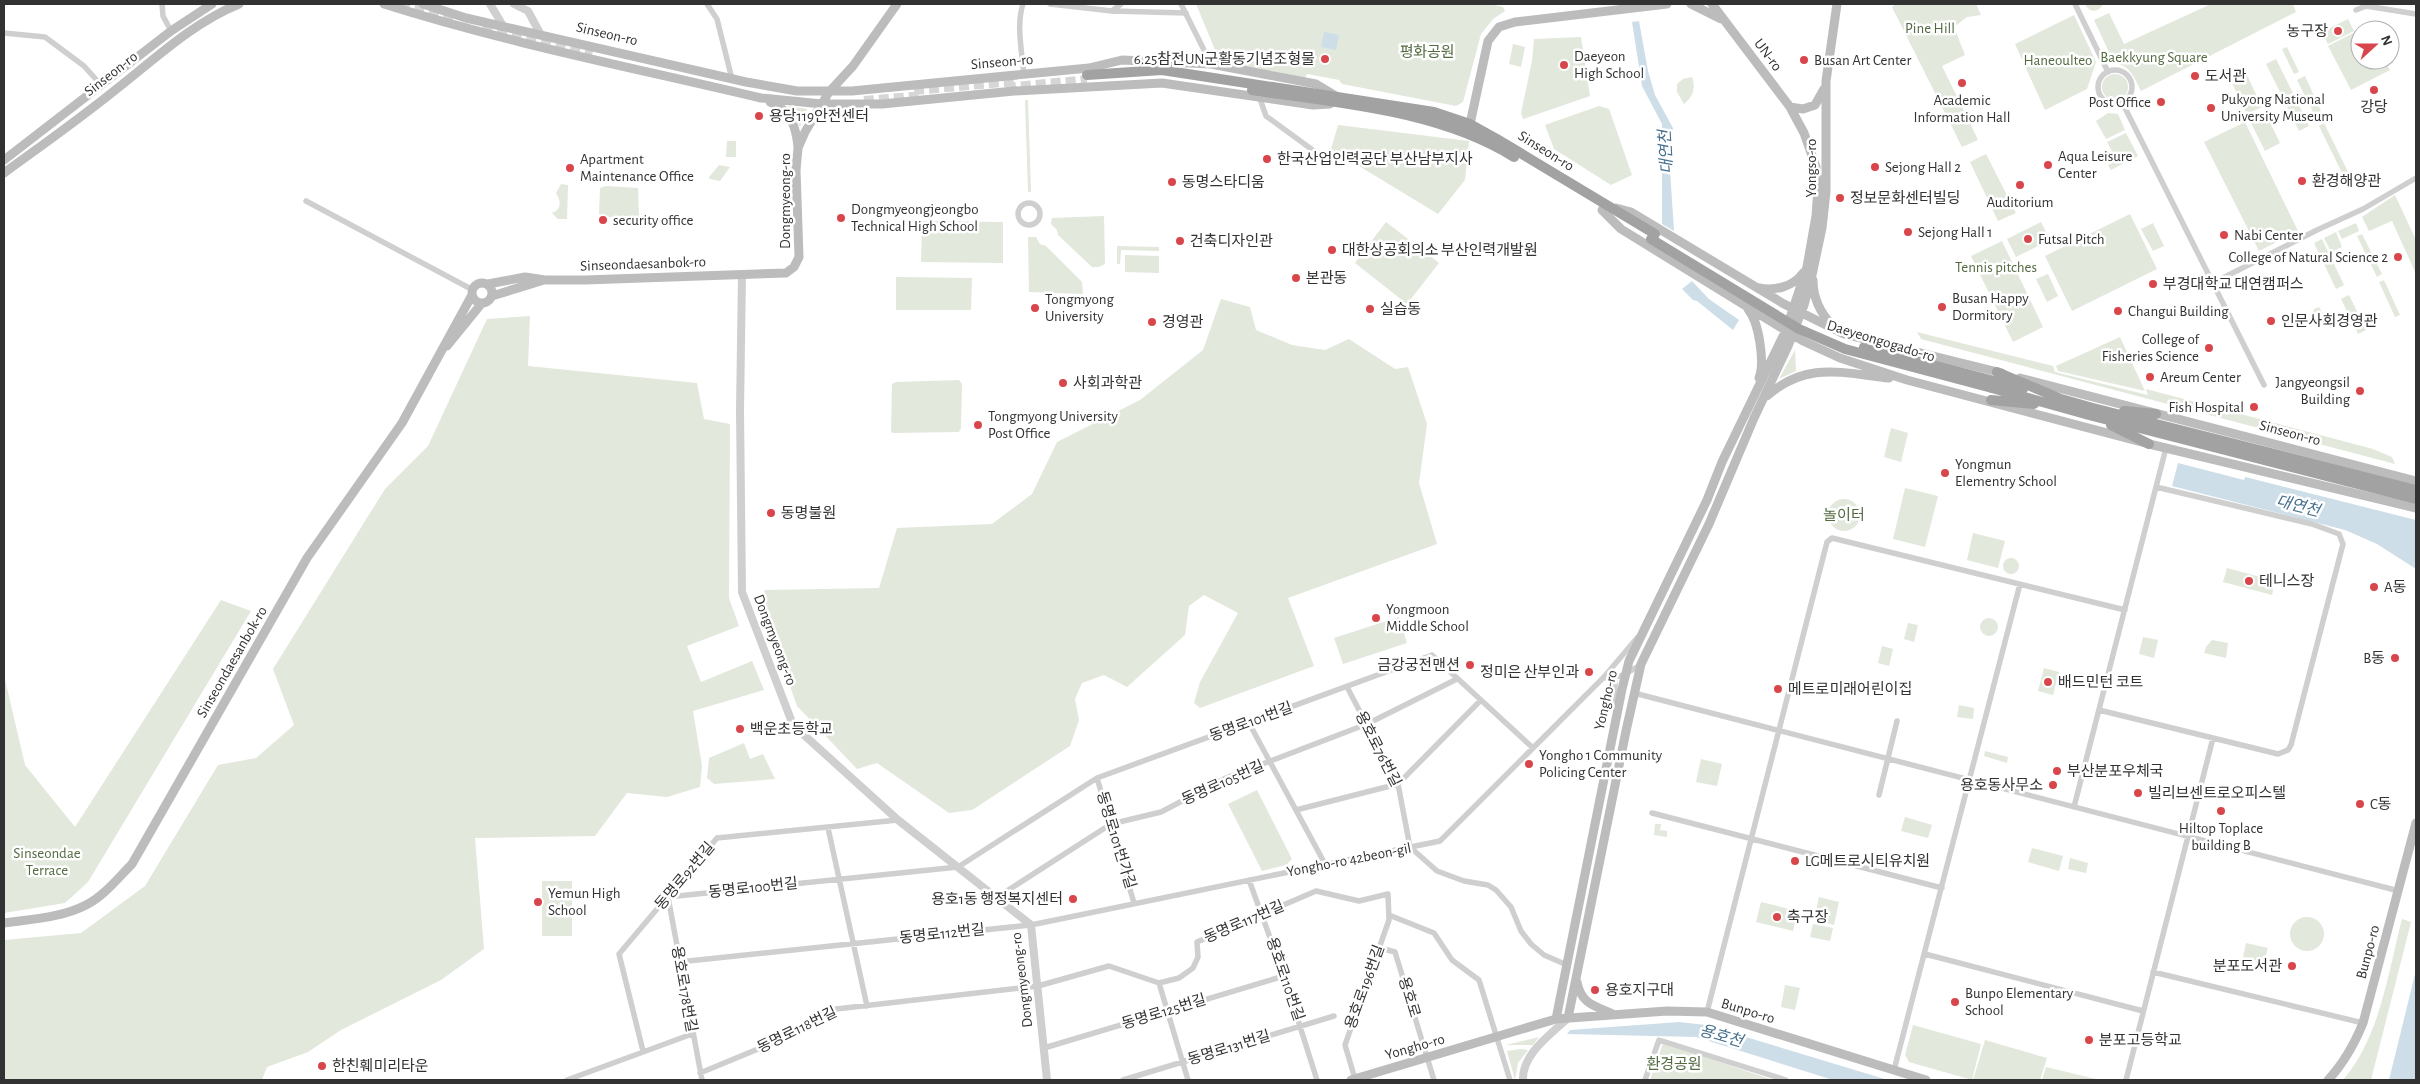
<svg xmlns="http://www.w3.org/2000/svg" width="2420" height="1084" font-family="'Alegreya Sans','Noto Sans KR',sans-serif">
<style>
.green{fill:#e2e8dc}
.water{fill:#cedee9}
.lines{fill:none;stroke-linecap:round;stroke-linejoin:round}
.trunk-tunnel{stroke:#d6d6d6;stroke-width:10;stroke-dasharray:10 5;stroke-linecap:butt}
.minor{stroke:#cfcfcf;stroke-width:5.5}
.tertiary{stroke:#cfcfcf;stroke-width:8}
.secondary{stroke:#bcbcbc;stroke-width:9}
.trunk{stroke:#a2a2a2;stroke-width:10}
.trunk-bridge{stroke:#a2a2a2;stroke-width:10}
.poi-dot{fill:#d8464b;stroke:#fff;stroke-width:2}
.labels{text-anchor:middle;dominant-baseline:central;stroke-width:5;stroke-linejoin:round;paint-order:stroke}
.park-label{font-size:15px;fill:#546b42;stroke:#fff}
.poi-label{font-size:15px;fill:#323232;stroke:#fff;text-anchor:start}
.street-label{font-size:15px;fill:#323232;stroke:#fff}
.water-label{font-size:16px;font-style:italic;fill:#46708f;stroke:#fff}
</style>
<rect width="100%" height="100%" fill="#fff"/>
<path class="green" d="M1196,4H1489L1503,7L1505,11L1493,19L1481,34L1463,102L1456,106L1342,84L1339,80L1307,74L1305,78L1234,64L1218,57Z
M1896,4H1976L1981,15L1967,17L1954,27L1965,55L1942,66L1978,140L1962,147L1892,7Z
M2085,4H2103C2099,13 2089,13 2085,4Z
M2211,4H2293L2296,12L2141,91C2134,77 2130,65 2114,63L2094,20L2109,13L2124,44Z
M2074,15L2096,62L2087,89L2045,110L2015,44Z
M2348,19L2354,31L2328,44L2322,32Z
M2367,26L2369,30H2360V60H2384L2390,70L2351,90L2328,46Z
M1581,37L1590,96L1523,119L1521,113L1532,61L1534,39Z
M1513,44L1525,47L1521,67L1509,64Z
M2287,47L2299,72L2294,74L2282,49Z
M2276,59L2293,93L2283,98L2266,64Z
M2102 87a13 13 0 1 1 26 0a13 13 0 1 1-26 0Z
M2247,75L2262,107L2247,114L2232,83Z
M2305,76L2321,111L2314,114L2297,80Z
M1692,77C1696,88 1693,97 1684,104L1677,92V84L1683,79Z
M2294,95L2309,126L2299,131L2284,100Z
M1025,100H1028L1031,192H1028Z
M788,106L807,109L800,127Z
M1599,106L1609,109L1632,175L1611,185L1554,149L1545,125Z
M2108,113L2118,114L2125,130L2106,139L2096,121Z
M2266,114L2280,143L2265,151L2250,121Z
M2245,122L2298,231L2259,251L2204,142Z
M2324,123L2349,174L2344,177L2319,126Z
M1338,125L1469,141L1465,180L1438,214L1331,149Z
M2126,133L2138,156L2111,170L2108,165L2117,160L2107,142Z
M727,141H736V157H726Z
M1986,154L2016,213L1998,221L1970,162Z
M719,165L730,167L720,181L710,179L709,177Z
M561,184L568,185L567,219H558L552,213C562,210 561,200 556,193Z
M606,186L638,188L639,216L610,217L599,214L600,188Z
M2395,195L2416,240V274L2392,221L2369,231L2362,217Z
M2130,214L2157,269L2072,311L2045,256Z
M1104,216L1105,264L1099,267H1092L1058,235L1057,230L1051,224L1052,218Z
M922,221L1003,222V263L921,262Z
M1386,222L1439,263L1407,304L1355,263Z
M2041,222L2050,240L2016,257L2007,239Z
M2153,223L2164,246L2153,251L2141,229Z
M2356,223L2359,231L2342,239L2338,231Z
M2336,232L2342,247L2331,252L2324,238Z
M2362,234L2382,274L2377,277L2357,236Z
M1028,237H1036L1040,244L1046,246L1082,282L1083,294L1029,292Z
M2322,239L2344,285L2336,289L2314,243Z
M2002,241L2043,327L2013,342L1971,256Z
M1117,246L1159,247V251L1121,250L1120,264H1117Z
M1125,255L1159,256V273L1125,272Z
M2048,274L2058,296L2047,302L2036,279Z
M896,277L972,278L971,310H896Z
M2384,280L2400,315L2395,317L2379,282Z
M2349,295L2366,330L2358,334L2341,299Z
M1221,299L1250,307L1256,330L1292,345L1325,350L1349,339L1395,369L1408,367L1427,424L1419,483L1437,544L1288,598L1314,666L1200,708L1194,703L1200,682L1238,613L1204,595L1189,606L1185,635L1127,687L1104,675L1082,683L1075,699L1079,720L1070,746L972,810L949,813L877,763L857,769L797,706L759,599L765,590L879,588L897,528L992,524L1032,494L1057,442L1140,400L1203,350Z
M2319,307L2329,323L2317,329L2311,319L2314,309Z
M530,316L528,366L697,383L704,419L730,424L729,598L739,626L687,646L701,682L752,661L764,690L693,711L702,766L700,787L667,797L627,793L595,836L475,838L484,949L441,980L341,1030L308,1052L267,1067L262,1080H4V940L81,933L145,886L218,765L256,758L294,725L273,669L385,489L428,446L487,319Z
M1917,332L2053,366L2055,372L2067,375L2148,395L2146,389L2373,449L2392,457L2395,464L1921,339Z
M2120,337L2145,391L2058,371L2056,366Z
M1795,350L1796,371L1779,379Z
M959,380L962,384L961,428L959,432L893,433L891,431L892,384L896,382Z
M1891,428L1908,433L1901,462L1884,457Z
M1905,488L1938,496L1925,547L1893,539Z
M1828 515a16 16 0 1 1 32 0a16 16 0 1 1-32 0Z
M1973,533L2005,541L1998,568L1967,560Z
M2003 566a8 8 0 1 1 16 0a8 8 0 1 1-16 0Z
M2227,568L2275,581L2272,595L2223,582Z
M221,600L251,611L88,882L65,903L4,913V675L25,765L75,827Z
M1399,617L1407,643L1343,664L1334,638Z
M1980 627a9 9 0 1 1 18 0a9 9 0 1 1-18 0Z
M1908,623L1918,625L1914,642L1904,639Z
M2143,637L2158,640L2154,658L2139,654Z
M2212,640L2228,643L2226,658L2204,653L2206,647Z
M1882,646L1893,649L1889,666L1878,663Z
M2044,668L2059,672L2053,695L2038,691Z
M1959,705L1974,708L1973,719L1957,717Z
M744,743L750,759L763,754L775,779L714,784L707,778L709,758Z
M1985,751L2008,757L2007,763L1984,756Z
M1701,759L1722,764L1717,786L1696,782Z
M1257,790L1292,859L1286,865L1262,871L1228,804Z
M1905,817L1932,825L1928,838L1901,831Z
M1655,824H1661L1660,830L1667,831V837L1654,835Z
M2032,848L2063,856L2059,871L2028,862Z
M2070,858L2088,863L2086,873L2068,869Z
M542,881H572V936H542Z
M1819,897L1839,902L1834,925L1814,920Z
M1761,902L1798,911L1793,931L1756,922Z
M2290 934a17 17 0 1 1 34 0a17 17 0 1 1-34 0Z
M2402,919L2411,922L2371,1080H2343C2380,1037 2388,973 2402,919Z
M1813,924L1833,928L1830,941L1810,937Z
M2246,943L2268,948L2264,962L2243,957Z
M1785,985L1800,988L1795,1010L1781,1007Z
M1913,1025L1981,1044L1972,1080L1909,1062L1905,1055Z
M1539,1037L1533,1045H1506Z
M1985,1040L2047,1058L2040,1080H1973Z
M1663,1043L1773,1080H1650Z
M1521,1049L1528,1050L1518,1063L1515,1080L1507,1051Z
M2046,1067L2100,1080H2042Z"/>
<path class="water" d="M1639,21L1648,71L1655,95L1673,128L1670,170L1674,231L1662,224V124L1642,86L1632,22Z
M1324,32L1339,35L1336,50L1321,47Z
M1692,281L1709,299L1739,320L1733,330L1697,301L1693,300L1682,289Z
M2178,463L2244,480L2245,477L2416,520V569L2377,544L2345,530L2172,486Z
M2416,970V1080H2389Z
M1679,1022L1706,1025L1888,1080H1833L1696,1037L1567,1034L1570,1030Z"/>
<g class="lines">
<path class="trunk-tunnel" d="M400,4L455,18
M483,26L592,55
M1006,88L1087,80
M914,90L1014,81
M864,101L924,96"/>
<path class="minor" d="M162,4L163,16L171,31
M707,4L717,19L732,79
M1023,4C1016,25 1022,52 1024,75
M1050,4L1112,11L1186,13
M1181,4L1211,64
M2075,4L2108,72
M2356,10L2366,6L2416,14
M1112,11L1121,4
M4,33L45,37L84,66L102,86
M2098 87a17 17 0 1 1 34 0a17 17 0 1 1-34 0Z
M1259,96L1266,116L1314,151
M2122,102L2264,385
M306,201L473,290
M1018 214a11 11 0 1 1 22 0a11 11 0 1 1-22 0Z
M2213,283L2317,230L2363,209L2416,178
M1604,677L1615,682V697L1617,707
M1610,677L1621,676L1641,665
M1347,687L1398,784L1410,847L1437,871L1464,881L1488,885L1496,890L1511,907L1521,931L1531,944L1544,955L1567,965
M1634,693L2399,891
M2099,710L2278,754L2288,750L2291,745L2343,544L2339,534L2312,524L2156,487
M1249,723L1325,864
M1097,778L1134,903
M1879,795L1897,721
M2074,807L2166,448
M1296,810L1398,784L1481,700
M1652,813L1942,888
M828,828L867,1006
M1249,880L1284,976L1317,1080
M996,898L1111,824L1161,812L1226,778L1367,724L1457,679
M1389,915L1434,933L1452,960L1479,980L1510,1080
M1380,948L1395,952L1434,1080
M1925,954L2143,1011
M679,962L1031,925L1440,841L1604,677L1637,638
M2153,972L2363,1023
M1159,983L1188,1080
M1707,1012L1827,542L1832,538L2125,610
M1044,1048L1284,976
M643,1051L619,954L717,838L898,820
M1894,1070L2020,584
M700,1073L799,1032L836,1009L1038,986L1109,966L1159,983L1179,978L1193,968L1198,957L1197,942L1316,891L1359,901L1388,894L1389,920L1345,1045L1355,1079
M567,1080L692,1034
M702,1080L668,897L958,867L1097,778L1432,655L1533,748
M1123,1080L1334,1016
M1645,1080L1659,1040L1786,1080
M2126,1080L2213,738"/>
<path class="tertiary" d="M490,4L502,24
M514,4L528,11L541,35
M742,275L740,410L742,592L793,725L898,820L1031,925L1047,1080
M1523,1080C1522,1054 1550,1035 1568,1018"/>
<path class="secondary" d="M384,4C507,43 635,68 761,98L822,104H882L1014,91L1162,83L1313,105L1330,104
M423,4L466,18L746,82L797,91H852L1089,68L1122,60L1211,64L1316,84L1336,96
M1691,4L1721,19
M770,102C791,110 796,127 798,147
M1790,107L1803,109L1815,105L1824,89
M1470,124L1488,41L1499,27L1515,22L1667,4
M4,160L171,31L212,4
M4,173C41,146 78,120 114,91C154,60 192,23 239,4
M1616,208L1631,212L1784,304L1844,334L2002,373
M1602,210L1621,229L1803,341L1840,358L1907,380L2149,444L2416,508
M1813,280C1813,298 1821,314 1833,326
M472 293a10 10 0 1 1 20 0a10 10 0 1 1-20 0Z
M488,284L525,277L545,280H585L786,273L794,267L799,257L796,170L798,148L805,132L829,92L853,66L897,4
M1759,288C1775,291 1793,287 1803,273
M492,296L544,280
M1748,309C1759,322 1765,362 1759,378
M447,346L482,303
M2020,378L2416,481
M1767,396C1806,361 1842,373 1889,378
M4,923C31,919 61,918 86,905C104,896 118,878 132,864L307,558L402,423L472,295
M1577,982C1581,1004 1595,1006 1613,1014
M1568,1018L1626,731L1641,664L1709,524L1754,418L1788,346L1804,305L1812,275L1822,228L1826,192V81L1837,4
M1556,1019L1622,689L1629,661L1707,500L1722,462L1786,330L1807,267L1816,216L1818,188L1816,167L1804,133L1790,107L1712,4
M1351,1080L1556,1019L1667,1011L1707,1012L1926,1080
M2328,1080C2344,1063 2354,1045 2363,1023L2416,823"/>
<path class="trunk" d="M1087,75L1162,70L1434,112L1470,124L1497,139L1655,234
M1252,90C1338,103 1439,110 1514,157
M1997,372L2061,399L2093,408L2416,490
M1994,381L2023,389
M1992,388L2089,415L2416,499
M1991,400L2034,404
M2124,411L2156,414
M2111,425L2149,444"/>
<path class="trunk-bridge" d="M1651,239L1799,329L1845,349L1992,388
M1864,347L1994,381"/>
</g>
<g class="poi-dot">
<circle cx="2338" cy="31" r="5"/>
<circle cx="1325" cy="59" r="5"/>
<circle cx="1804" cy="60" r="5"/>
<circle cx="1564" cy="65" r="5"/>
<circle cx="2195" cy="76" r="5"/>
<circle cx="1962" cy="83" r="5"/>
<circle cx="2374" cy="90" r="5"/>
<circle cx="2161" cy="102" r="5"/>
<circle cx="2211" cy="108" r="5"/>
<circle cx="759" cy="116" r="5"/>
<circle cx="1267" cy="159" r="5"/>
<circle cx="2048" cy="165" r="5"/>
<circle cx="1875" cy="167" r="5"/>
<circle cx="570" cy="168" r="5"/>
<circle cx="2302" cy="181" r="5"/>
<circle cx="1172" cy="182" r="5"/>
<circle cx="2020" cy="185" r="5"/>
<circle cx="1840" cy="198" r="5"/>
<circle cx="841" cy="218" r="5"/>
<circle cx="603" cy="220" r="5"/>
<circle cx="1908" cy="232" r="5"/>
<circle cx="2224" cy="235" r="5"/>
<circle cx="2028" cy="239" r="5"/>
<circle cx="1180" cy="241" r="5"/>
<circle cx="1332" cy="250" r="5"/>
<circle cx="2398" cy="257" r="5"/>
<circle cx="1296" cy="278" r="5"/>
<circle cx="2153" cy="284" r="5"/>
<circle cx="1942" cy="307" r="5"/>
<circle cx="1035" cy="308" r="5"/>
<circle cx="1370" cy="309" r="5"/>
<circle cx="2118" cy="311" r="5"/>
<circle cx="2271" cy="321" r="5"/>
<circle cx="1152" cy="322" r="5"/>
<circle cx="2209" cy="348" r="5"/>
<circle cx="2150" cy="377" r="5"/>
<circle cx="1063" cy="383" r="5"/>
<circle cx="2360" cy="391" r="5"/>
<circle cx="2254" cy="407" r="5"/>
<circle cx="978" cy="425" r="5"/>
<circle cx="1945" cy="473" r="5"/>
<circle cx="771" cy="513" r="5"/>
<circle cx="2249" cy="581" r="5"/>
<circle cx="2374" cy="587" r="5"/>
<circle cx="1376" cy="618" r="5"/>
<circle cx="2395" cy="658" r="5"/>
<circle cx="1470" cy="665" r="5"/>
<circle cx="1589" cy="672" r="5"/>
<circle cx="2048" cy="682" r="5"/>
<circle cx="1778" cy="689" r="5"/>
<circle cx="740" cy="729" r="5"/>
<circle cx="1529" cy="764" r="5"/>
<circle cx="2057" cy="771" r="5"/>
<circle cx="2053" cy="785" r="5"/>
<circle cx="2138" cy="793" r="5"/>
<circle cx="2360" cy="804" r="5"/>
<circle cx="2221" cy="811" r="5"/>
<circle cx="1795" cy="861" r="5"/>
<circle cx="1073" cy="899" r="5"/>
<circle cx="538" cy="902" r="5"/>
<circle cx="1777" cy="917" r="5"/>
<circle cx="2292" cy="966" r="5"/>
<circle cx="1595" cy="990" r="5"/>
<circle cx="1955" cy="1002" r="5"/>
<circle cx="2089" cy="1040" r="5"/>
<circle cx="322" cy="1066" r="5"/>
</g>
<g class="labels">
<g class="park-label">
<text x="1930" y="28">Pine Hill</text>
<text x="1427" y="52">평화공원</text>
<text x="2154" y="57">Baekkyung Square</text>
<text x="2058" y="60">Haneoulteo</text>
<text x="1996" y="267">Tennis pitches</text>
<text x="1844" y="515">놀이터</text>
<text x="47" y="853">Sinseondae<tspan x="47" dy="17">Terrace</tspan></text>
<text x="1674" y="1064">환경공원</text>
</g>
<g class="poi-label">
<text x="2328" y="31" text-anchor="end">농구장</text>
<text x="1574" y="56">Daeyeon<tspan x="1574" dy="17">High School</tspan></text>
<text x="1315" y="59" text-anchor="end">6.25참전UN군활동기념조형물</text>
<text x="1814" y="60">Busan Art Center</text>
<text x="2205" y="76">도서관</text>
<text x="2221" y="99">Pukyong National<tspan x="2221" dy="17">University Museum</tspan></text>
<text x="1962" y="100" text-anchor="middle">Academic<tspan x="1962" dy="17">Information Hall</tspan></text>
<text x="2151" y="102" text-anchor="end">Post Office</text>
<text x="2374" y="107" text-anchor="middle">강당</text>
<text x="769" y="116">용당119안전센터</text>
<text x="2058" y="156">Aqua Leisure<tspan x="2058" dy="17">Center</tspan></text>
<text x="580" y="159">Apartment<tspan x="580" dy="17">Maintenance Office</tspan></text>
<text x="1277" y="159">한국산업인력공단 부산남부지사</text>
<text x="1885" y="167">Sejong Hall 2</text>
<text x="2312" y="181">환경해양관</text>
<text x="1182" y="182">동명스타디움</text>
<text x="1850" y="198">정보문화센터빌딩</text>
<text x="2020" y="202" text-anchor="middle">Auditorium</text>
<text x="851" y="209">Dongmyeongjeongbo<tspan x="851" dy="17">Technical High School</tspan></text>
<text x="613" y="220">security office</text>
<text x="1918" y="232">Sejong Hall 1</text>
<text x="2234" y="235">Nabi Center</text>
<text x="2038" y="239">Futsal Pitch</text>
<text x="1190" y="241">건축디자인관</text>
<text x="1342" y="250">대한상공회의소 부산인력개발원</text>
<text x="2388" y="257" text-anchor="end">College of Natural Science 2</text>
<text x="1306" y="278">본관동</text>
<text x="2163" y="284">부경대학교 대연캠퍼스</text>
<text x="1952" y="298">Busan Happy<tspan x="1952" dy="17">Dormitory</tspan></text>
<text x="1045" y="299">Tongmyong<tspan x="1045" dy="17">University</tspan></text>
<text x="1380" y="309">실습동</text>
<text x="2128" y="311">Changui Building</text>
<text x="2281" y="321">인문사회경영관</text>
<text x="1162" y="322">경영관</text>
<text x="2199" y="339" text-anchor="end">College of<tspan x="2199" dy="17">Fisheries Science</tspan></text>
<text x="2160" y="377">Areum Center</text>
<text x="2350" y="382" text-anchor="end">Jangyeongsil<tspan x="2350" dy="17">Building</tspan></text>
<text x="1073" y="383">사회과학관</text>
<text x="2244" y="407" text-anchor="end">Fish Hospital</text>
<text x="988" y="416">Tongmyong University<tspan x="988" dy="17">Post Office</tspan></text>
<text x="1955" y="464">Yongmun<tspan x="1955" dy="17">Elementry School</tspan></text>
<text x="781" y="513">동명불원</text>
<text x="2259" y="581">테니스장</text>
<text x="2384" y="587">A동</text>
<text x="1386" y="609">Yongmoon<tspan x="1386" dy="17">Middle School</tspan></text>
<text x="2385" y="658" text-anchor="end">B동</text>
<text x="1460" y="665" text-anchor="end">금강궁전맨션</text>
<text x="1579" y="672" text-anchor="end">정미은 산부인과</text>
<text x="2058" y="682">배드민턴 코트</text>
<text x="1788" y="689">메트로미래어린이집</text>
<text x="750" y="729">백운초등학교</text>
<text x="1539" y="755">Yongho 1 Community<tspan x="1539" dy="17">Policing Center</tspan></text>
<text x="2067" y="771">부산분포우체국</text>
<text x="2043" y="785" text-anchor="end">용호동사무소</text>
<text x="2148" y="793">빌리브센트로오피스텔</text>
<text x="2370" y="804">C동</text>
<text x="2221" y="828" text-anchor="middle">Hiltop Toplace<tspan x="2221" dy="17">building B</tspan></text>
<text x="1805" y="861">LG메트로시티유치원</text>
<text x="548" y="893">Yemun High<tspan x="548" dy="17">School</tspan></text>
<text x="1063" y="899" text-anchor="end">용호1동 행정복지센터</text>
<text x="1787" y="917">축구장</text>
<text x="2282" y="966" text-anchor="end">분포도서관</text>
<text x="1605" y="990">용호지구대</text>
<text x="1965" y="993">Bunpo Elementary<tspan x="1965" dy="17">School</tspan></text>
<text x="2099" y="1040">분포고등학교</text>
<text x="332" y="1066">한친훼미리타운</text>
</g>
<g class="street-label">
<text transform="translate(607 34) rotate(13)">Sinseon-ro</text>
<text transform="translate(1768 55) rotate(53)">UN-ro</text>
<text transform="translate(1002 62) rotate(-5)">Sinseon-ro</text>
<text transform="translate(111 74) rotate(-38)">Sinseon-ro</text>
<text transform="translate(1546 151) rotate(32)">Sinseon-ro</text>
<text transform="translate(1811 168) rotate(-90)">Yongso-ro</text>
<text transform="translate(785 201) rotate(-90)">Dongmyeong-ro</text>
<text transform="translate(643 264) rotate(-2)">Sinseondaesanbok-ro</text>
<text transform="translate(1881 341) rotate(17)">Daeyeongogado-ro</text>
<text transform="translate(2290 433) rotate(15)">Sinseon-ro</text>
<text transform="translate(775 640) rotate(69)">Dongmyeong-ro</text>
<text transform="translate(232 662) rotate(-60)">Sinseondaesanbok-ro</text>
<text transform="translate(1606 700) rotate(-77)">Yongho-ro</text>
<text transform="translate(1251 722) rotate(-20)">동명로101번길</text>
<text transform="translate(1378 749) rotate(63)">용호로76번길</text>
<text transform="translate(1223 783) rotate(-24)">동명로105번길</text>
<text transform="translate(1116 840) rotate(73)">동명로101번가길</text>
<text transform="translate(1349 860) rotate(-11)">Yongho-ro 42beon-gil</text>
<text transform="translate(685 876) rotate(-50)">동명로92번길</text>
<text transform="translate(753 888) rotate(-6)">동명로100번길</text>
<text transform="translate(1244 922) rotate(-23)">동명로117번길</text>
<text transform="translate(942 934) rotate(-6)">동명로112번길</text>
<text transform="translate(2368 952) rotate(-75)">Bunpo-ro</text>
<text transform="translate(1285 979) rotate(71)">용호로110번길</text>
<text transform="translate(1022 980) rotate(-97)">Dongmyeong-ro</text>
<text transform="translate(1365 987) rotate(-70)">용호로196번길</text>
<text transform="translate(684 989) rotate(80)">용호로178번길</text>
<text transform="translate(1409 997) rotate(73)">용호로</text>
<text transform="translate(1748 1011) rotate(17)">Bunpo-ro</text>
<text transform="translate(1164 1012) rotate(-17)">동명로125번길</text>
<text transform="translate(797 1030) rotate(-26)">동명로118번길</text>
<text transform="translate(1415 1047) rotate(-16)">Yongho-ro</text>
<text transform="translate(1229 1048) rotate(-17)">동명로131번길</text>
</g>
<g class="water-label">
<text transform="translate(1666 152) rotate(-93)">대연천</text>
<text transform="translate(2298 506) rotate(14)">대연천</text>
<text transform="translate(1721 1036) rotate(16)">용호천</text>
</g>
</g>
<rect width="2420" height="1084" fill="none" stroke="#323232" stroke-width="10"/>
<g transform="translate(2375 45) rotate(69)"><circle r="24" fill="#ffffff" stroke="#adadad"/>
<path d="M0-4L9 19L0 12L-9 19Z" fill="#d8464b"/>
<text y="-8" font-size="14" font-weight="bold" text-anchor="middle" fill="#323232">N</text>
</g>
</svg>
